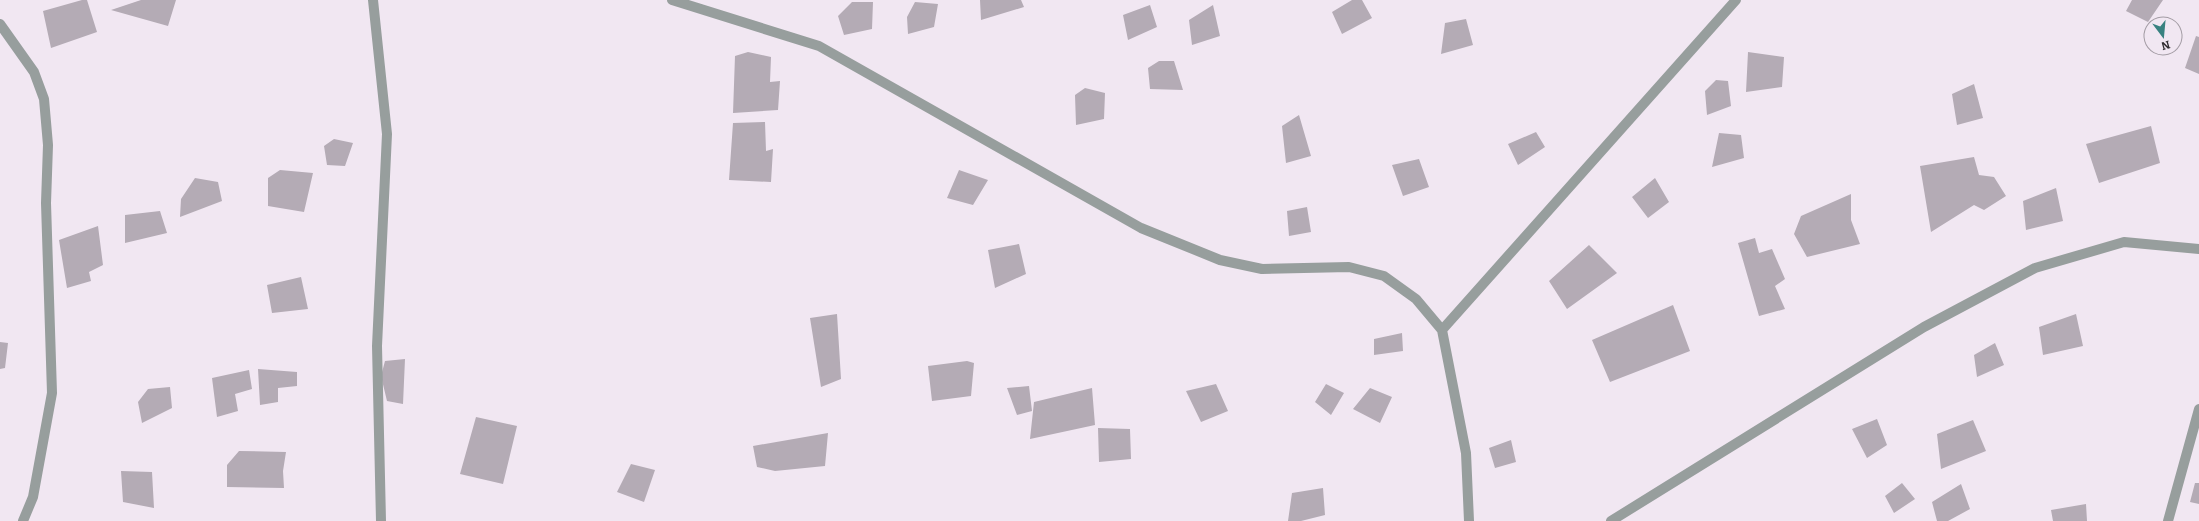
<svg xmlns="http://www.w3.org/2000/svg" width="2199" height="521" font-family="Bitter,serif">
<style>
.building{fill:#b4abb5}
.lines{fill:none;stroke-linecap:round;stroke-linejoin:round}
.minor{stroke:#979e9d;stroke-width:10}
</style>
<rect width="100%" height="100%" fill="#f1e7f2"/>
<path class="building" d="M82,0H87L97,32L51,48L43,11Z
M141,0H176L168,26L111,10Z
M980,0H1021L1024,7L981,20Z
M1352,0H1362L1372,18L1342,34L1332,12Z
M2132,0H2163L2148,22L2126,11Z
M852,2H873L872,29L844,35L838,16Z
M915,2L938,4L934,27L908,34L907,17Z
M1150,5L1157,27L1128,40L1123,15Z
M1213,5L1220,36L1192,45L1189,20Z
M1466,19L1473,45L1441,54L1445,23Z
M2196,36L2199,37V74L2185,68Z
M748,52L771,57L770,82L780,81L778,110L733,113L735,56Z
M1748,52L1784,57L1782,87L1746,92Z
M1159,61H1174L1183,90L1150,89L1148,68Z
M1716,80L1728,81L1731,106L1707,115L1705,91Z
M1974,84L1983,118L1957,125L1952,94Z
M1085,88L1105,93L1104,119L1076,125L1075,95Z
M1299,115L1311,156L1286,163L1282,126Z
M765,122L766,151L773,149L771,182L729,180L733,123Z
M2151,126L2160,163L2099,183L2086,144Z
M1536,132L1545,147L1518,165L1508,144Z
M1719,133L1741,135L1744,158L1712,167Z
M334,139L353,143L345,166L327,165L324,146Z
M1974,157L1979,175L1994,177L2006,196L1984,210L1974,205L1931,232L1920,166Z
M1419,159L1429,187L1403,196L1392,165Z
M280,170L313,173L304,212L268,206V178Z
M959,170L988,180L973,205L947,198Z
M195,178L218,182L222,201L180,217L181,199Z
M1655,178L1669,202L1648,218L1632,197Z
M2056,188L2063,221L2026,230L2023,201Z
M1851,194V220L1860,244L1807,257L1794,234L1801,216Z
M1307,207L1311,232L1289,236L1287,211Z
M160,211L167,233L125,243V215Z
M98,226L103,265L89,272L91,281L67,288L59,240Z
M1755,238L1759,253L1772,249L1785,279L1775,286L1785,309L1759,316L1738,243Z
M1019,244L1026,274L995,288L988,250Z
M1589,245L1617,273L1567,309L1549,281Z
M301,277L308,309L272,313L267,285Z
M1673,305L1690,351L1610,382L1592,340Z
M837,314L841,379L821,387L810,318Z
M2076,314L2083,346L2043,355L2039,327Z
M1402,333L1403,351L1374,355V339Z
M0,342L8,343L5,368L0,369Z
M1995,343L2004,365L1977,377L1974,355Z
M405,359L403,404L387,401L381,376L385,361Z
M967,361L974,363L971,396L932,401L928,366Z
M258,369L297,372V386L278,388V402L260,405Z
M249,370L252,389L235,394L238,411L217,417L212,378Z
M1216,384L1228,411L1201,422L1186,391Z
M1326,384L1344,393L1331,415L1315,402Z
M1029,386L1032,411L1017,415L1007,388Z
M170,387L172,408L142,423L138,402L148,389Z
M1092,388L1095,425L1030,439L1034,402Z
M1370,388L1392,397L1380,423L1353,409Z
M476,417L517,426L503,484L460,474Z
M1877,419L1887,445L1867,458L1852,429Z
M1973,420L1986,451L1941,469L1937,434Z
M1098,428L1130,429L1131,459L1099,462Z
M828,433L825,466L775,471L757,467L753,446Z
M1511,440L1516,462L1495,468L1489,448Z
M239,451L286,452L283,471L284,488L227,487V465Z
M631,464L655,470L644,502L617,492Z
M121,471L152,472L154,508L123,502Z
M1902,483L1915,499L1894,513L1885,496Z
M2195,483H2199V504L2190,502Z
M1961,484L1970,509L1948,521H1937L1932,502Z
M1323,488L1325,515L1301,521H1288L1292,493Z
M2086,504L2087,521H2053L2051,510Z"/>
<g class="lines">
<path class="minor" d="M373,0L387,134L377,346L381,521
M672,0L819,46L1141,228L1220,260L1262,269L1349,267L1384,276L1416,299L1442,330L1466,453L1469,521
M0,24L34,72L44,99L48,145L46,203L52,393L33,497L23,521
M1442,330L1736,0
M1611,521L1924,327L2035,268L2124,242L2199,249
M2168,521L2199,409"/>
</g>
<g transform="translate(2163 36) rotate(164)"><circle r="19" fill="#f1e7f2" stroke="#a39ca4"/>
<path d="M0-3L7 15L0 10L-7 15Z" fill="#388180"/>
<text y="-6" font-size="11" font-weight="bold" text-anchor="middle" fill="#2f2b2f">N</text>
</g>
</svg>
